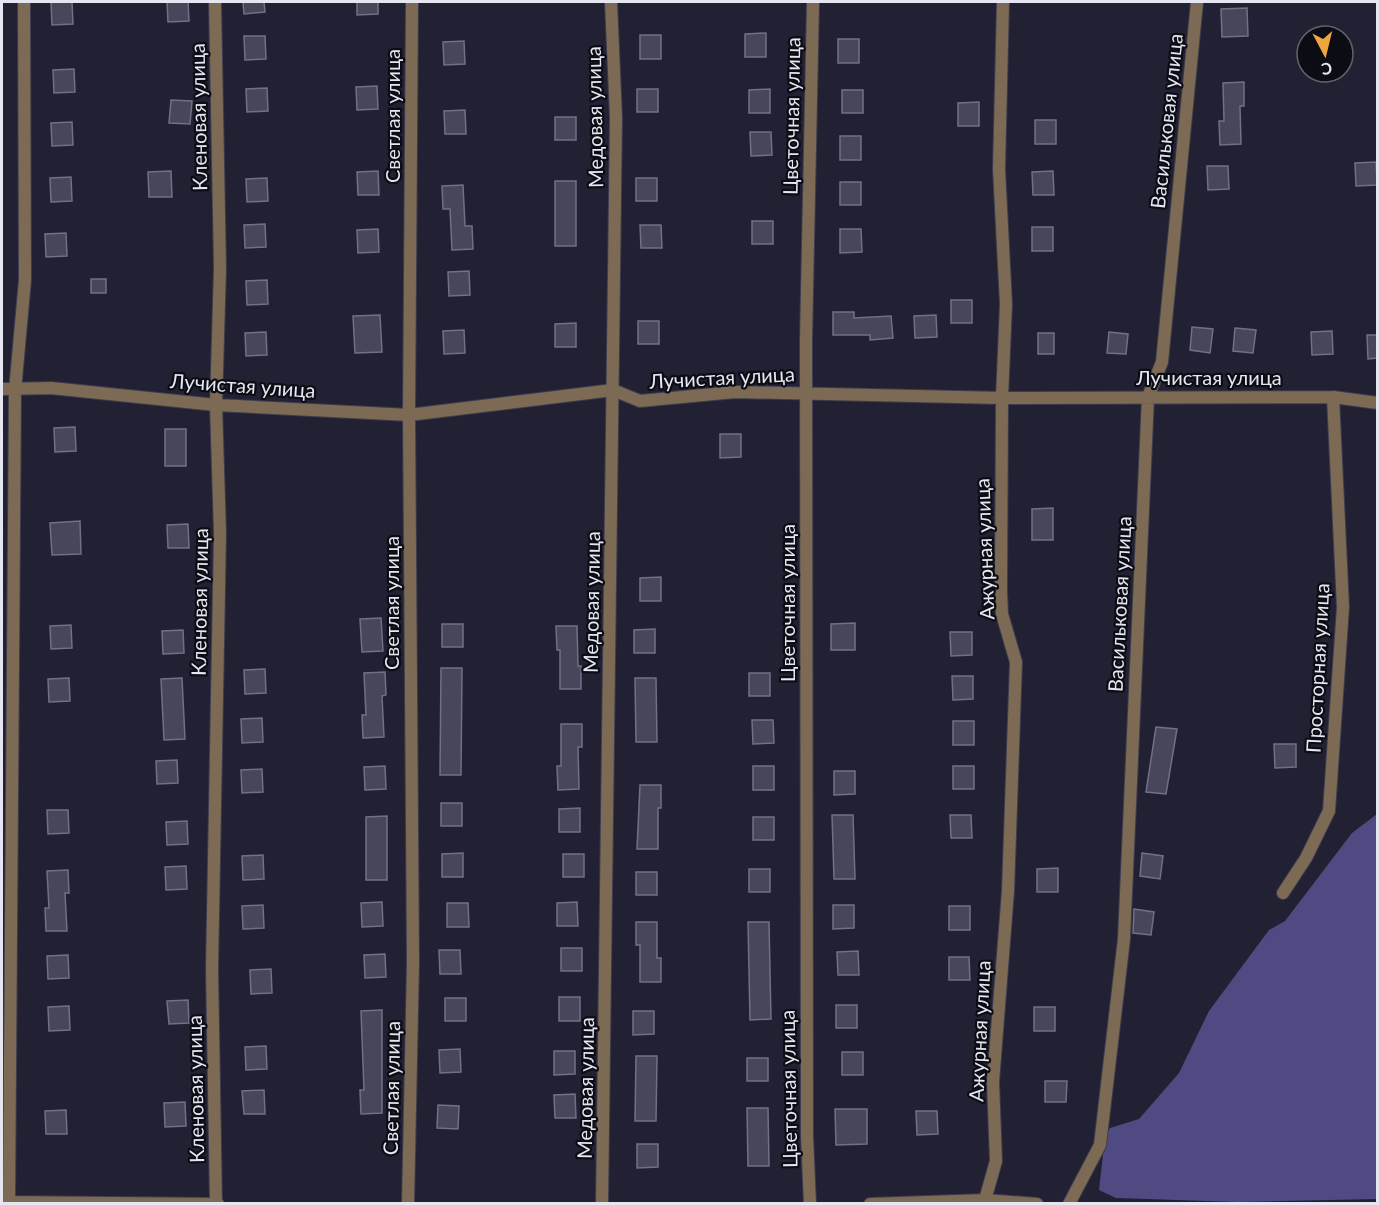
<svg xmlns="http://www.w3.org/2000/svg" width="1379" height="1205" font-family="Lato,sans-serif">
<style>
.forest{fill:#504a82}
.building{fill:#47465a;stroke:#717086;stroke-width:1.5}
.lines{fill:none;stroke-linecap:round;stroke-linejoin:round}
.street-casing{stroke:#3d3d4e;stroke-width:14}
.street{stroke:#7d6a54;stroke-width:12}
.labels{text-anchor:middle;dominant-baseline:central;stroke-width:4.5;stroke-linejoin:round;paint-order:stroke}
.street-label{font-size:20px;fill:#e6e6f2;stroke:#0c0c14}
</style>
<rect width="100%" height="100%" fill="#222133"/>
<path class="forest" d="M1377,814V1199L1238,1202L1116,1198L1099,1190L1105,1137L1110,1128L1139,1119L1179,1073L1209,1011L1269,930L1285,921L1352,833Z"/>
<path class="building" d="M51,2H72L73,24L52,25Z
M167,2H188L189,21L168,22Z
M243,2H264L265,12L244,14Z
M357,2H378V14L357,15Z
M1247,8L1248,36L1222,37L1221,9Z
M766,33V57H745V34Z
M640,35H661V59H640Z
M244,36H265L266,59L245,60Z
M838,39H859V63H838Z
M464,41L465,64L444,65L443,42Z
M74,69L75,92L54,93L53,70Z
M1244,82V106H1240L1241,144L1220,145L1219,121H1224L1223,83Z
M377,86L378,109L357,110L356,87Z
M267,88L268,111L247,112L246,89Z
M637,89H658V112H637Z
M770,89V113H749V90Z
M842,90H863V113H842Z
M171,100L192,101L190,124L169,123Z
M979,102V126H958V103Z
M465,110L466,134H445L444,111Z
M555,117H576V140H555Z
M1035,120H1056V144H1035Z
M72,122L73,145L52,146L51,123Z
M750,132H771L772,155L751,156Z
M840,136H861V160H840Z
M1376,162L1377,185L1356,186L1355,163Z
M1207,166H1228L1229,189L1208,190Z
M171,171L172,197H149L148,172Z
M378,171L379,195H358L357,172Z
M1053,171L1054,195H1033L1032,172Z
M71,177L72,201L51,202L50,178Z
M267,178L268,201L247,202L246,179Z
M636,178H657V201H636Z
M555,181H576V246H555Z
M840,182H861V205H840Z
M463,185L465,226H472L473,249L452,250L450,209H443L442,186Z
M752,221H773V244H752Z
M265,224L266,247L245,248L244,225Z
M640,225H661L662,248H641Z
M1032,227H1053V251H1032Z
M378,229L379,252L358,253L357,230Z
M840,229H861L862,252L840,253Z
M66,233L67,256L46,257L45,234Z
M469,271L470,295L449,296L448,272Z
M91,279H106V293H91Z
M267,280L268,304L247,305L246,281Z
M951,300H972V323H951Z
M833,312H854V318L891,316L893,338L870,340V335H833Z
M380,315L382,352L355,353L353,316Z
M936,315L937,337L915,338L914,316Z
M638,321H659V344H638Z
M576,323V347H555V324Z
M1192,327L1213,329L1210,353L1190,350Z
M1235,328L1256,330L1253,353L1233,351Z
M464,330L465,353L444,354L443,331Z
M1332,331L1333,354L1312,355L1311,332Z
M266,332L267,355L246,356L245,333Z
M1109,332L1128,334L1126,354L1107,353Z
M1038,333H1054V354H1038Z
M1367,335H1377V358L1368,359Z
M75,427L76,451L55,452L54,428Z
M165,429H186V466H165Z
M720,434H741V457L720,458Z
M1053,508V540H1032V509Z
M80,521L81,554L52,555L50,523Z
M188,524L189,548H168L167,525Z
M661,577V601H640V578Z
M381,618L383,651L362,652L360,619Z
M855,623V650H831V624Z
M442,624H463V647H442Z
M71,625L72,648L51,649L50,626Z
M556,626H577L578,666H581V689H560V650H557Z
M655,629V653H634V630Z
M183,630L184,653L163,654L162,631Z
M950,632H972V655L951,656Z
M441,668H462L461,775H440Z
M265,669L266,693L245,694L244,670Z
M385,672L386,695L382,696L384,737L363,738L362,715H366L364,673Z
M749,673H770V696H749Z
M952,676H973V699L953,700Z
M69,678L70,701L49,702L48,679Z
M182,678L185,739L164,740L161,679Z
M635,678H656L657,742H636Z
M262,718L263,742L242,743L241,719Z
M752,720H773L774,743L753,744Z
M953,721H974V745H953Z
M561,724H582V747H578L579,789L558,790L557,766H561Z
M1156,727L1177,729L1166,794L1146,792Z
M1274,744H1296V767L1275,768Z
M177,760L178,783L157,784L156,761Z
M385,766L386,789L365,790L364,767Z
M753,766H774V790H753Z
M953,766H974V789H953Z
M262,769L263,792L242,793L241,770Z
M834,771H855V794L834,795Z
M640,785H661V808H658V849H637Z
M441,803H462V826H441Z
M580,808V832H559V809Z
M47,810H68L69,833L48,834Z
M832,815H853L855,879H834Z
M950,815H971L972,838H951Z
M387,816V880H366V817Z
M753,817H774V840H753Z
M187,821L188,844L167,845L166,822Z
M463,853V877H442V854Z
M1142,853L1163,856L1160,879L1140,876Z
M563,854H584V877H563Z
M263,855L264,879L243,880L242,856Z
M186,866L187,889L166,890L165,867Z
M1058,868V892H1037V869Z
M749,869H770V892H749Z
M68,870L69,893H65L67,931H46L45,908H49L47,871Z
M636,872H657V895H636Z
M382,902L383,926L362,927L361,903Z
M577,902L578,926H557V903Z
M447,903H468L469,927H447Z
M263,905L264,928L243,929L242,906Z
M833,905H854V928L833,929Z
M949,906H970V930H949Z
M1134,909L1154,912L1151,935L1133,933Z
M636,922H657V958H661V982H640V945H636Z
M748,922H769L771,1019L750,1020Z
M561,948H582V971H561Z
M439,950H460L461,974H440Z
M858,951L859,975H838L837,952Z
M385,954L386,977L365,978L364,955Z
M68,955L69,978L48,979L47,956Z
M949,957H969L970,980H949Z
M271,969L272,993L251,994L250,970Z
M559,997H580V1021H559Z
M445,998H466V1021H445Z
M188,1000L189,1023L169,1024L167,1001Z
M836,1005H857V1028H836Z
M69,1006L70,1030L49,1031L48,1007Z
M1034,1007H1055V1031H1034Z
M382,1010V1113L361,1114L360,1090H364L361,1011Z
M633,1011H654V1034L633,1035Z
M266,1046L267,1069L246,1070L245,1047Z
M460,1049L461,1072L440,1073L439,1050Z
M554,1051H575V1074L554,1075Z
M842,1052H863V1075H842Z
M636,1056H657L656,1121H635Z
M747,1058H768V1081H747Z
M1045,1081H1067L1066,1102H1045Z
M264,1090L265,1114H244L242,1091Z
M575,1094L576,1118H555L554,1095Z
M185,1102L186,1126L165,1127L164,1103Z
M438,1105L459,1106L458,1129L437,1128Z
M747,1108H768L769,1166H748Z
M835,1109H867V1144L836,1145Z
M66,1110L67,1134H46L45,1111Z
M916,1111H937L938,1134L917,1135Z
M637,1144H658V1167L637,1168Z"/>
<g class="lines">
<g class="street-casing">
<path id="street" d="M215,2L220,268L216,405L220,533L212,969L216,1203
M2,389L51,388L216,405L409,415L613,390L640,401L735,392L1002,398L1333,397L1378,403
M1283,893L1306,858L1329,811L1343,607L1333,397
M985,1200L996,1161L993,1082L1008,891L1016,662L1002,614L1001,592L1002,398L1006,304L999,169L1003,2
M3,1202L218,1204
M9,1202L15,390L25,280L24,2
M408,1204L413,962L409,415L412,2
M602,1204L616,118L611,2
M810,1204L807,1136L806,340L813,2
M870,1204L985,1200L1037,1204
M1069,1204L1100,1145L1124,939L1148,397L1162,362L1197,2"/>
</g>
<use href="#street" class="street"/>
</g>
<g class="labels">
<g class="street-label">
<text transform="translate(392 116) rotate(-90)">Светлая улица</text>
<text transform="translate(791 116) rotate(-89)">Цветочная улица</text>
<text transform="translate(198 117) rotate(-91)">Кленовая улица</text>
<text transform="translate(594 117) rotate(-91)">Медовая улица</text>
<text transform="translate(1166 121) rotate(-84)">Васильковая улица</text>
<text transform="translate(722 377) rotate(-3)">Лучистая улица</text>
<text x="1209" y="377">Лучистая улица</text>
<text transform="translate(243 385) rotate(4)">Лучистая улица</text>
<text transform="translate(984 549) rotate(-92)">Ажурная улица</text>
<text transform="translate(199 602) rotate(-89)">Кленовая улица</text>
<text transform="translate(591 602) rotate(-89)">Медовая улица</text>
<text transform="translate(391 603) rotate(-90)">Светлая улица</text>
<text transform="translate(787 603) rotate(-90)">Цветочная улица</text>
<text transform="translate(1119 604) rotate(-87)">Васильковая улица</text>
<text transform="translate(1317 668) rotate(-87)">Просторная улица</text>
<text transform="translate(979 1031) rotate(-87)">Ажурная улица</text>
<text transform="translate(391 1088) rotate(-89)">Светлая улица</text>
<text transform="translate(585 1088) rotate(-89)">Медовая улица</text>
<text transform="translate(195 1089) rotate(-91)">Кленовая улица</text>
<text transform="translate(788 1089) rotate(-91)">Цветочная улица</text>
</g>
</g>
<rect width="1379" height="1205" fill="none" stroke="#e6e6f2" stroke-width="6"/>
<g transform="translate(1325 54) rotate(173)"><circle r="28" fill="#0c0c14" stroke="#63636d" stroke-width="1.5"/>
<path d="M0-4.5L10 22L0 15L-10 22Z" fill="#f0a63f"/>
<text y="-9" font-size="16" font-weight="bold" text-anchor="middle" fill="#e6e6f2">С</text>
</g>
</svg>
